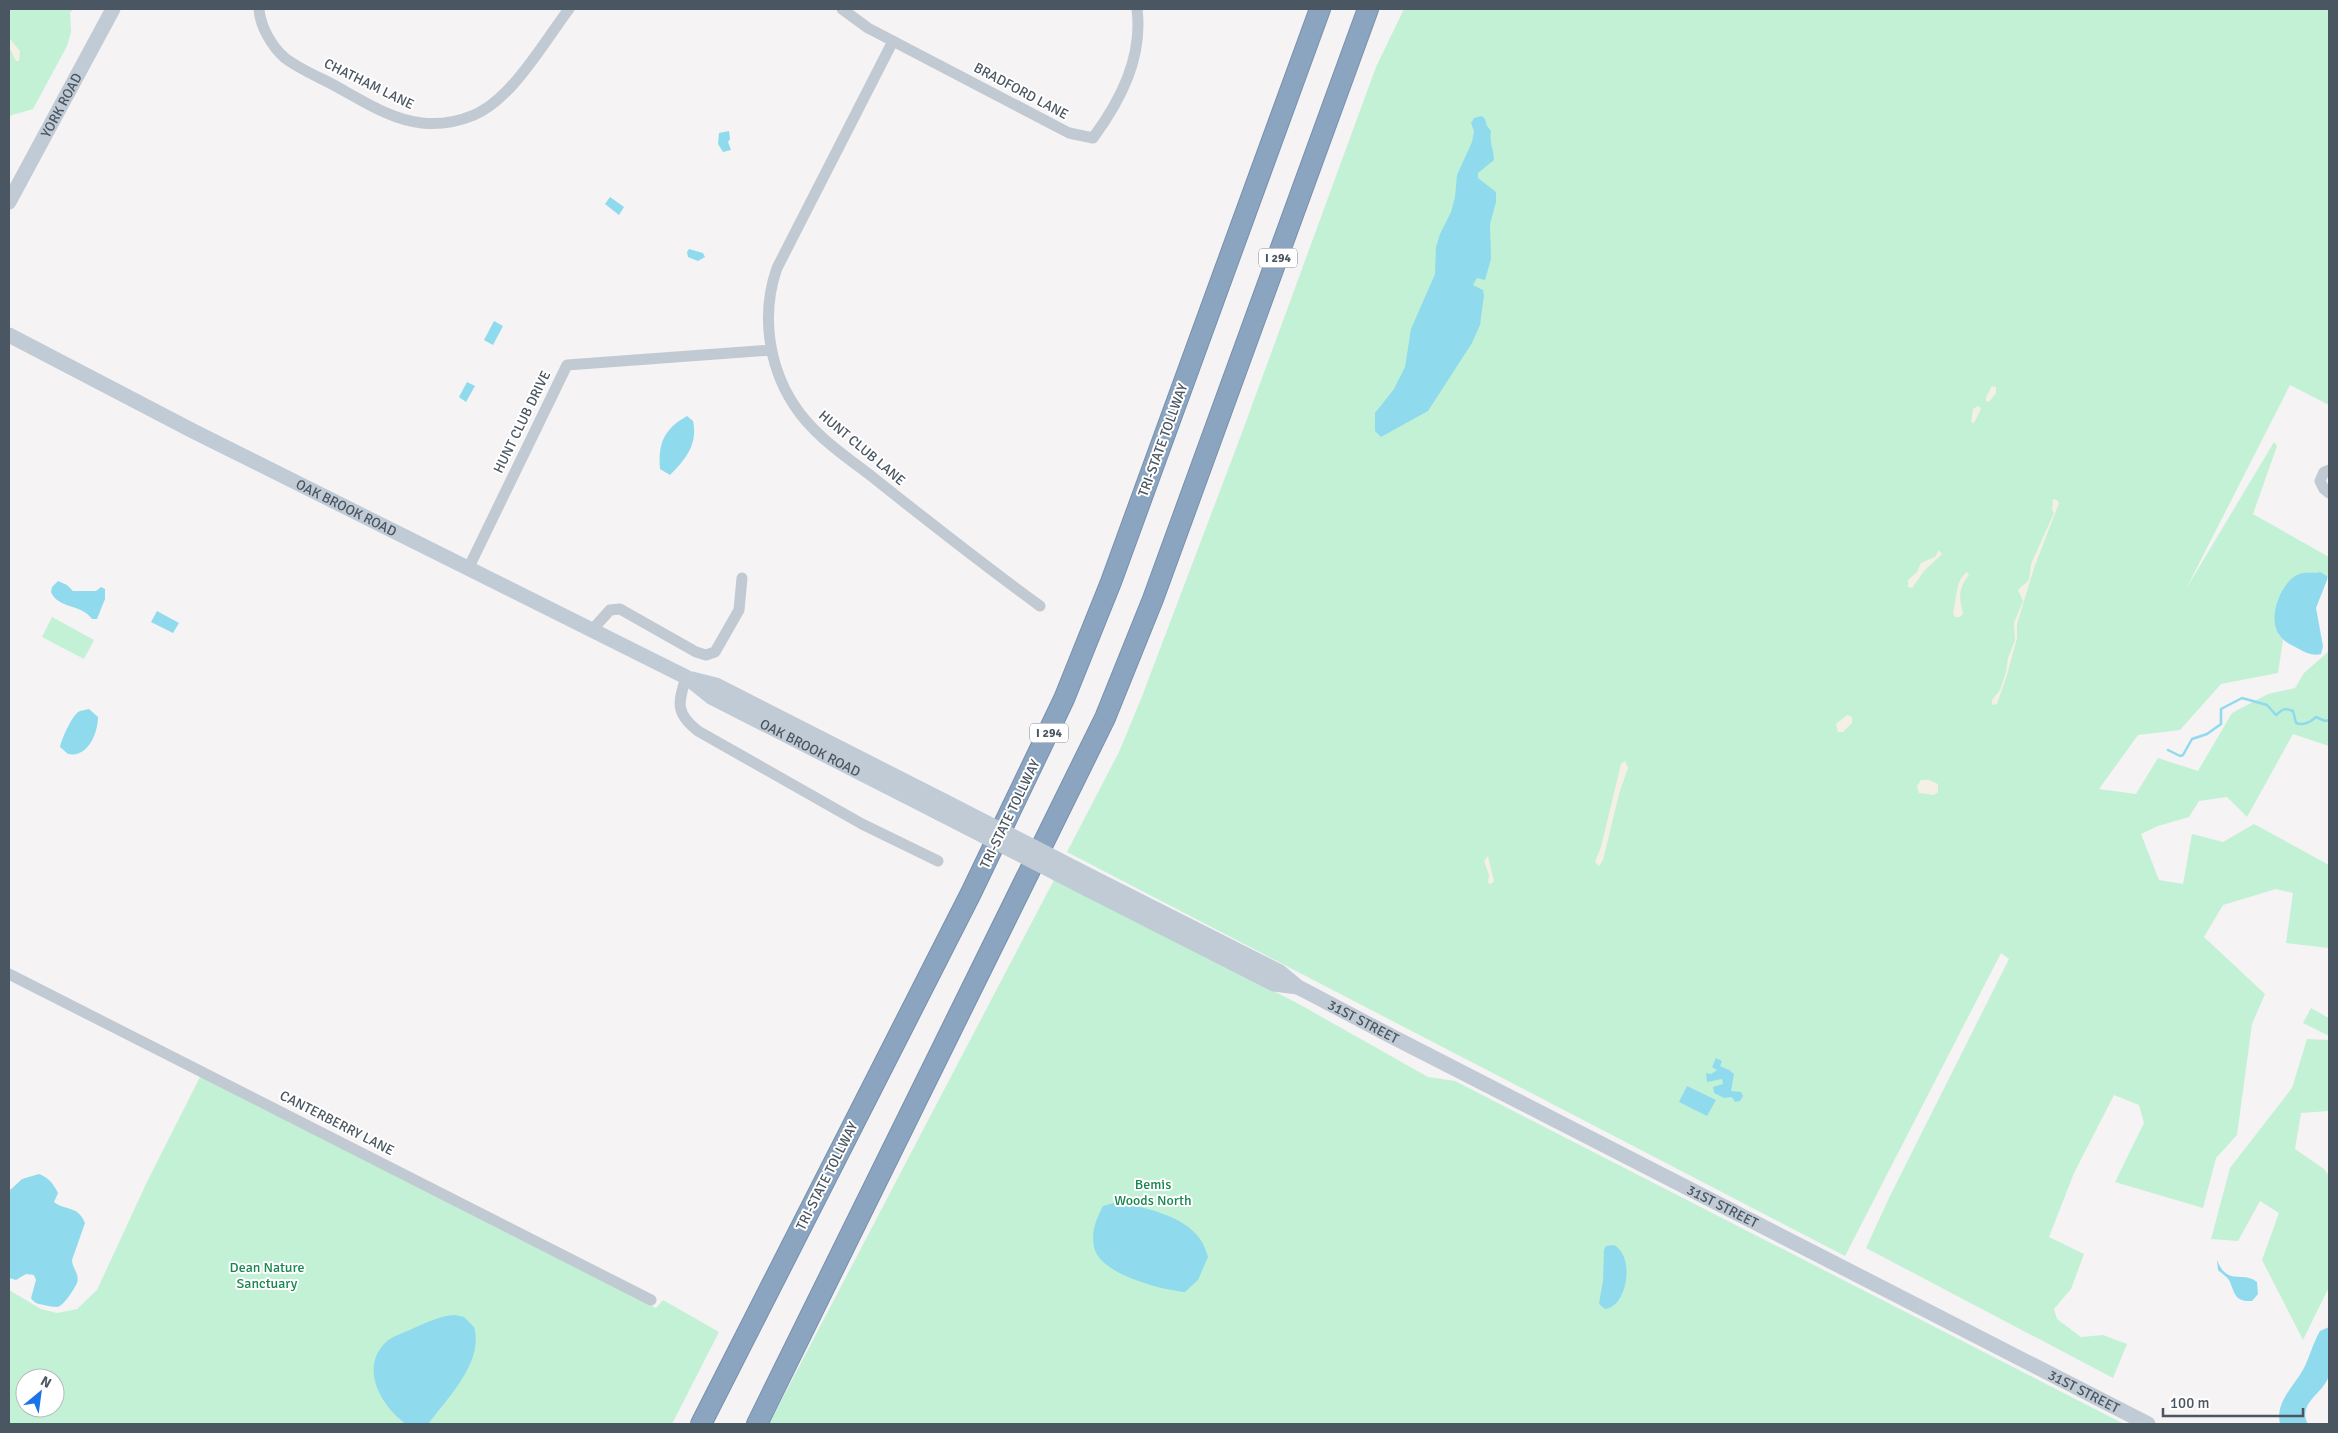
<svg xmlns="http://www.w3.org/2000/svg" width="2338" height="1433" font-family="Signika,sans-serif">
<style>
.green{fill:#c3f1d5;fill-rule:evenodd}
.sand{fill:#f5f0e5}
.water{fill:#90daee}
.lines{fill:none;stroke-linecap:round;stroke-linejoin:round}
.stream{stroke:#90daee;stroke-width:2.5}
.highway-casing{stroke:#7690ad;stroke-width:22}
.street{stroke:#c1cad2;stroke-width:11}
.secondary{stroke:#c1cbd6;stroke-width:15}
.highway{stroke:#8ba5c1;stroke-width:20}
.secondary-bridge{stroke:#c1cbd6;stroke-width:15}
.labels{text-anchor:middle;dominant-baseline:central;stroke-width:4;stroke-linejoin:round;paint-order:stroke}
.shield{fill:#fff;stroke:#808990;stroke-width:1}
.shield-label{font-size:12px;font-weight:bold;fill:#4a5661}
.street-label{font-size:14px;fill:#4a5661;stroke:#fff}
.park-label{font-size:14px;fill:#17864f;stroke:#fff}
</style>
<rect width="100%" height="100%" fill="#f5f3f3"/>
<path class="green" d="M9,9H73L70,13L71,32L67,46L33,109L9,116Z
M1404,9H2329V405L2290,385L2186,589L2274,442L2277,446L2253,514L2329,557V581L2326,576L2317,573H2303L2278,634L2283,640L2278,673L2221,684L2180,730L2138,735L2099,789L2136,794L2158,758L2198,771L2232,713L2268,694L2295,688L2304,673L2329,651V746L2293,734L2247,817L2227,797L2199,801L2189,817L2158,826L2141,834L2159,880L2183,884L2192,834L2223,842L2254,824L2329,865V948L2286,943L2293,893L2276,889L2223,905L2204,937L2265,994L2252,1024L2237,1135L2216,1158L2203,1208L2115,1182L2144,1123L2139,1105L2114,1095L2074,1173L2049,1237L2084,1254L2071,1289L2054,1309L2057,1319L2081,1337L2103,1335L2127,1344L2113,1378L1866,1248L1889,1198L2009,959L2001,953L1845,1256L1067,852L1119,752L1141,699L1240,438L1376,67Z
M52,617L94,640L84,659L42,637Z
M1054,880L1297,1003L1428,1077L1455,1081L2124,1424H769Z
M2311,1008L2329,1018V1036L2303,1023Z
M2307,1039L2328,1040L2329,1042V1111L2301,1113L2295,1149L2324,1169L2329,1176V1287L2303,1340L2262,1260L2279,1213L2260,1201L2238,1241L2211,1239L2230,1168L2292,1088Z
M201,1075L619,1287L656,1308L663,1300L719,1332L672,1424H9V1290L41,1309L57,1313L77,1309L97,1290L147,1182ZM25,1378H55V1408H25Z"/>
<path class="sand" d="M9,38L20,51L19,61H16L9,47Z
M1992,386L1996,387V393L1989,402L1986,401V397Z
M1978,406L1981,409L1974,423L1971,422L1973,409Z
M2053,499L2057,500L2059,503L2034,568L2017,624V638L2007,675L1997,704L1992,705V700L2000,690L2006,672L2008,658L2015,640L2014,623L2023,601L2018,590L2029,580L2031,564L2054,513L2052,510Z
M1939,550L1942,554L1924,571L1912,588L1908,587V580L1917,572L1921,563L1935,557Z
M1967,572L1969,575C1958,588 1959,598 1963,614L1960,617H1955L1953,613C1957,600 1955,580 1967,572Z
M1847,715L1852,717V723L1843,732H1838L1836,724Z
M1625,761L1628,768L1619,794L1603,860L1599,866L1595,862L1601,847L1621,764Z
M1921,780H1929L1938,784V792L1934,795L1919,793L1917,786Z
M1488,856L1494,881L1491,884L1488,883L1489,875L1484,861Z"/>
<path class="water" d="M1482,116L1485,119L1487,126L1491,131C1489,144 1494,149 1494,160L1478,173V178L1496,192V202L1490,224L1491,259L1485,280L1477,278L1473,285L1483,290L1484,295L1480,325L1472,343L1428,411L1381,437L1375,431V413L1394,389L1405,367L1411,329L1435,274L1436,247L1440,234L1451,212L1455,197L1457,175L1472,142L1474,131L1471,123L1474,118Z
M729,131L730,139L728,142L731,150L723,152L718,144L719,133Z
M610,197L624,207L619,215L605,204Z
M689,249L703,253L705,257L698,261L688,257L687,252Z
M494,321L503,326L493,345L484,340Z
M467,382L475,386L466,402L459,397Z
M687,416L693,421C698,444 686,459 670,475L660,469C658,443 664,429 687,416Z
M2320,572L2327,576V580L2316,608L2323,646L2321,654C2313,656 2306,653 2299,649C2291,645 2282,641 2278,633C2268,616 2281,583 2297,575C2304,571 2313,574 2320,572Z
M58,581L67,585L73,591H96L101,587L105,589V599L97,619H92C82,604 58,609 51,592L52,587Z
M157,611L179,623L173,633L151,622Z
M89,709L98,717C98,733 88,758 68,754L60,747C61,740 73,713 80,711C83,710 86,710 89,709Z
M1716,1058L1722,1061L1720,1066L1729,1070L1734,1074L1731,1091L1741,1092L1743,1096L1740,1101L1735,1102L1732,1097L1724,1098L1714,1093L1713,1087L1723,1084L1722,1079L1707,1082L1706,1073L1711,1074L1717,1070L1712,1067Z
M1687,1086L1716,1100L1707,1116L1679,1102Z
M39,1174C49,1178 53,1183 58,1193L54,1202C65,1211 78,1205 85,1223L72,1260C72,1268 80,1274 77,1283C74,1289 64,1306 57,1307C53,1307 48,1306 44,1305C38,1304 34,1303 31,1298L36,1280L34,1275L26,1274L16,1280L9,1278V1191L22,1179Z
M1114,1203C1140,1205 1185,1216 1200,1239C1204,1244 1206,1251 1208,1257L1198,1280L1185,1292C1162,1290 1099,1274 1094,1247C1091,1231 1096,1220 1103,1206Z
M1614,1245C1635,1256 1628,1306 1605,1309L1599,1304L1603,1280L1604,1250L1606,1246Z
M2217,1260C2228,1287 2241,1270 2257,1282L2258,1294L2252,1301C2236,1302 2235,1295 2230,1282C2228,1277 2222,1274 2218,1270Z
M455,1315L464,1317L474,1327C484,1362 448,1397 429,1423L406,1424C382,1407 360,1370 384,1344C391,1336 404,1333 414,1328C428,1322 439,1316 455,1315Z
M2329,1327C2329,1339 2333,1367 2328,1378C2322,1394 2297,1404 2308,1424H2280C2275,1401 2294,1387 2304,1368C2310,1356 2313,1343 2320,1331Z"/>
<g class="lines">
<path class="stream" d="M2168,750L2180,756L2183,755L2192,739L2207,734L2221,724V709L2242,698L2267,705L2276,715C2282,710 2284,707 2293,711L2296,723C2304,726 2310,722 2316,717L2325,721L2329,720"/>
<g class="highway-casing">
<path id="highway" d="M701,1424L971,893L1064,699L1111,582L1320,9
M757,1424L1105,718L1153,599L1368,9"/>
</g>
<path class="street" d="M259,9C260,26 272,47 285,58C298,68 314,75 328,82C357,97 389,120 422,123C440,125 457,122 474,115C512,99 544,42 569,9
M842,9L868,28L1069,133L1093,138C1121,100 1143,57 1137,9
M893,41L777,268C761,313 768,365 794,405C814,436 847,457 875,479C929,522 984,565 1040,606
M2329,470L2324,472L2320,481L2324,489L2329,493
M468,569L567,365L771,350
M592,630L610,610L620,609L696,652L706,655L715,652L739,610L742,578
M686,677C678,703 675,713 698,731L862,824L938,861
M9,974L651,1300"/>
<g class="secondary">
<path id="s1" d="M9,202L113,9"/>
<path id="s2" d="M9,335L193,431L686,677L711,697L939,813"/>
<path d="M692,679L716,685L944,801"/>
<path id="s3" d="M1092,877L1280,972L1298,987L1393,1037L2148,1424"/>
<path d="M1087,889L1274,984L1298,987"/>
</g>
<use href="#highway" class="highway"/>
<path class="secondary-bridge" d="M944,801L1092,877
M939,813L1087,889"/>
</g>
<g class="labels">
<g class="shield">
<rect x="1259" y="248.5" width="38" height="19" rx="4"/>
<rect x="1030" y="723.5" width="38" height="19" rx="4"/>
</g>
<g class="shield-label">
<text x="1278" y="258">I 294</text>
<text x="1049" y="733">I 294</text>
</g>
<g class="street-label">
<text transform="translate(369 84) rotate(26)">CHATHAM LANE</text>
<text transform="translate(1021 91) rotate(28)">BRADFORD LANE</text>
<text stroke="none"><textPath href="#s1" startOffset="110">YORK ROAD</textPath></text>
<text transform="translate(522 422) rotate(-64)">HUNT CLUB DRIVE</text>
<text transform="translate(1163 440) rotate(-70)">TRI-STATE TOLLWAY</text>
<text transform="translate(862 448) rotate(40)">HUNT CLUB LANE</text>
<text stroke="none"><textPath href="#s2" startOffset="379">OAK BROOK ROAD</textPath></text>
<text stroke="none"><textPath href="#s2" startOffset="902">OAK BROOK ROAD</textPath></text>
<text transform="translate(1010 814) rotate(-64)">TRI-STATE TOLLWAY</text>
<text stroke="none"><textPath href="#s3" startOffset="308">31ST STREET</textPath></text>
<text transform="translate(337 1123) rotate(27)">CANTERBERRY LANE</text>
<text transform="translate(827 1176) rotate(-63)">TRI-STATE TOLLWAY</text>
<text stroke="none"><textPath href="#s3" startOffset="712">31ST STREET</textPath></text>
<text stroke="none"><textPath href="#s3" startOffset="1118">31ST STREET</textPath></text>
</g>
<g class="park-label">
<text x="1153" y="1184">Bemis<tspan x="1153" dy="16">Woods North</tspan></text>
<text x="267" y="1267">Dean Nature<tspan x="267" dy="16">Sanctuary</tspan></text>
</g>
</g>
<rect width="2338" height="1433" fill="none" stroke="#4a5661" stroke-width="20"/>
<g transform="translate(40 1393) rotate(29)"><circle r="24" fill="#ffffff" stroke="#b7bbc0"/>
<path d="M0-4L9 19L0 12L-9 19Z" fill="#1a73e8"/>
<text y="-8" font-size="14" font-weight="bold" text-anchor="middle" fill="#4a5661">N</text>
</g>
<path d="M2163 1408v8h140v-8" fill="none" stroke="#4a5661" stroke-width="2.5"/>
<text x="2170" y="1408" font-size="15" fill="#4a5661" stroke="#ffffff" stroke-width="4" paint-order="stroke">100 m</text>
</svg>
